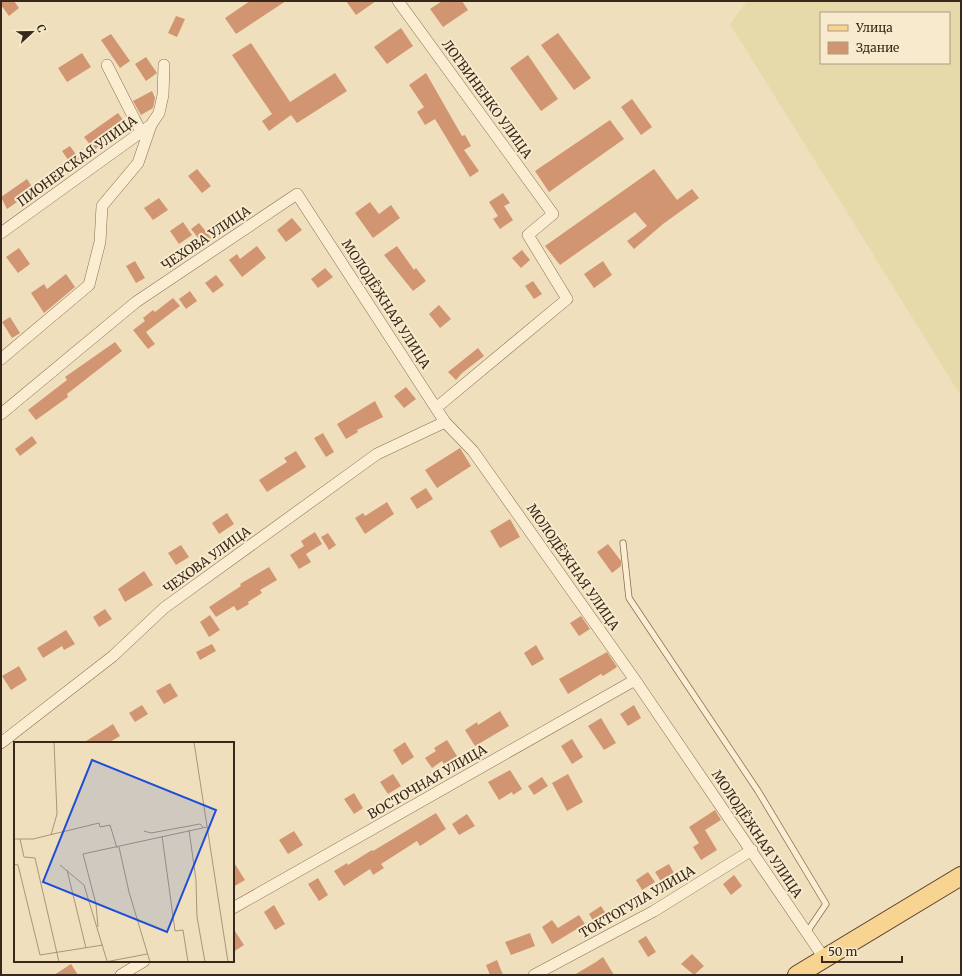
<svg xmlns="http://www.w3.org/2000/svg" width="962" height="976" font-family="Merriweather,serif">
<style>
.farmland{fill:#e6daaa;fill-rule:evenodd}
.building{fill:#d19571}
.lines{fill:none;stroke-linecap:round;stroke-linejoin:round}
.lane-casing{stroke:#896f55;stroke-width:7}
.street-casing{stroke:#896f55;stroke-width:12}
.primary-casing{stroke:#563d2a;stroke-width:20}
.lane{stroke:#fbedd1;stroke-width:5.5}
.street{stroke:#fbedd1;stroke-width:11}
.primary{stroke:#f7d492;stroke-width:18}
.labels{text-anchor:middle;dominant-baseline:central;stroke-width:4;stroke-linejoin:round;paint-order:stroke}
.street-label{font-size:13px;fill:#37281b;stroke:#f7eacd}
.inset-road{fill:none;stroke:#a6967c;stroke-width:1}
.view{fill:#1d4ed8;fill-opacity:0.15;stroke:#1d4ed8;stroke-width:2}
.inset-edge{fill:none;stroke:#37281b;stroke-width:2}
</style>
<rect width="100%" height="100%" fill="#f0dfbd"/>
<path class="farmland" d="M747,1H961V396L730,24ZM821,13H949V63H821Z"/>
<path class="building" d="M1,1H14L19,8L9,16L1,5Z
M250,1H286L236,34L225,18Z
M346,1H376L356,15Z
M442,1H462L468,10L443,27L430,9Z
M176,16L185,19L177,37L168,33Z
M401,28L413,46L387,64L374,47Z
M558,33L591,78L574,90L541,45Z
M111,34L130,61L120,68L101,40Z
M251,43L290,102L335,73L347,91L297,123L291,115L269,131L262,121L272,114L232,55Z
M82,53L91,67L67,82L58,68Z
M528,55L558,99L541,111L510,68Z
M146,57L157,73L146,81L135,64Z
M426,73L462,136L465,135L471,146L464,150L479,171L470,177L435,119L425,125L417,112L424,107L409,85Z
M152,91L155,98L153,108L141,115L133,101Z
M632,99L652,127L641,135L621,107Z
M118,113L127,125L94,150L84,137Z
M610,120L624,139L549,192L535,171Z
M70,146L79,159L71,164L62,151Z
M197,169L211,186L202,193L188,176Z
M654,169L677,200L692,189L699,198L663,224L634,249L627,241L647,226L635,212L560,265L545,246Z
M27,179L34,190L7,209L1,197Z
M503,193L510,203L504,206L513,220L500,229L493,219L498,216L489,202Z
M159,198L168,210L153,220L144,208Z
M370,202L379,214L391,205L400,218L373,238L355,213Z
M292,218L302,230L286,242L277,230Z
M183,222L192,235L179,244L170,231Z
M199,223L212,239L204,245L191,229Z
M257,246L266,258L242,277L229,260L237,254L240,259Z
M397,246L414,270L416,268L426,281L413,291L384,255Z
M19,248L30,264L18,273L6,257Z
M522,250L530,260L521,268L512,258Z
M135,261L145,278L136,283L126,266Z
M603,261L612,275L594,288L584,274Z
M325,268L333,277L318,288L311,279Z
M66,274L75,287L44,313L31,293L44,284L47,289Z
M216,275L224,285L213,293L205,283Z
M533,281L542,294L534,299L525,286Z
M190,291L197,301L186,309L179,299Z
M173,298L180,306L146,332L155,344L148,349L133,330L145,321L143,318L153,310L155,312Z
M439,305L451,319L440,328L429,314Z
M10,317L20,333L12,338L2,322Z
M115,342L122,351L67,394L68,397L36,420L28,410L67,380L65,377Z
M478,348L484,356L462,373L456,380L448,372Z
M406,387L416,399L404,408L394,396Z
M375,401L383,417L357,430L358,432L346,439L337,424Z
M323,433L334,452L326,457L314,438Z
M32,436L37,443L20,456L15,449Z
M460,448L471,466L437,488L425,470Z
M296,451L306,467L267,492L259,480L287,462L284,458Z
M426,488L433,499L417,509L410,498Z
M387,502L394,514L365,534L355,518L363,513L365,516Z
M227,513L234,524L219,534L212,523Z
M510,519L520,537L500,548L490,531Z
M315,532L322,544L306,554L311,562L299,569L290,555L304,546L301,541Z
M328,533L336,545L329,550L321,537Z
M608,544L621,561V566L612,573L597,552Z
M181,545L189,557L176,565L168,553Z
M269,567L277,580L260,590L262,593L248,602L249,604L237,611L234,606L216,617L209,607L241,586L240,584Z
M144,571L153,585L125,602L118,589Z
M105,609L112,619L99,627L93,617Z
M210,615L220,630L209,637L200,622Z
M581,616L590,629L579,636L570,623Z
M66,630L75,644L64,650L62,646L43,658L37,648Z
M212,644L216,651L200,660L196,652Z
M536,645L544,659L532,666L524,653Z
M607,652L617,667L603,676L601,674L568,694L559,679Z
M19,666L27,680L11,690L2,676Z
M170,683L178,696L164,704L156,691Z
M142,705L148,714L135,722L129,713Z
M634,705L641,718L628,726L620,714Z
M500,711L509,726L475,746L465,730L477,722L478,725Z
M601,718L616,743L604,750L588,726Z
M113,724L120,736L108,743H83Z
M572,739L583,757L572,764L561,746Z
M447,740L457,756L444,764L442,761L432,768L425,758L436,751L434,748Z
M405,742L414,757L402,765L393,750Z
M510,770L522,789L513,795L512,792L499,800L488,782Z
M393,774L401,786L388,794L380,782Z
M568,774L583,802L567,811L552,783Z
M542,777L548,786L534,795L528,786Z
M354,793L363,808L354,814L344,799Z
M715,810L721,820L705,830L717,850L701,860L693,847L699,843L689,827Z
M436,813L446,829L420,846L417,841L381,864L384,868L373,875L370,869L344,886L334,871L347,863L348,865L372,850L373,851Z
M467,814L475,826L459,835L452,824Z
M294,831L303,845L288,854L279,840Z
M233,861L245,880L233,887Z
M669,864L675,875L662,883L655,872Z
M648,872L655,882L642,890L636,880Z
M734,875L742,886L731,895L723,884Z
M318,878L328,895L319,901L308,884Z
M274,905L285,924L275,930L264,912Z
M601,906L606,914L594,922L589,914Z
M579,915L585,924L552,944L542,927L552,920L558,928Z
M233,928L244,945L233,952Z
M530,933L535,946L511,955L505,942Z
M646,936L656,952L648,957L638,941Z
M692,954L704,966L694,975L681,964Z
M603,957L614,975H574L596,962Z
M497,960L503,975H490L486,965Z
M71,964L78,975H54Z"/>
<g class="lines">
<g class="lane-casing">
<path id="lane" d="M623,543L629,598L758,791L826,904L807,932"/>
</g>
<g class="street-casing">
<path id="street" d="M398,1L553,214L528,235L567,299L436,408
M107,65L141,132
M1,233L151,125
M1,359L89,285L100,242L102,206L138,163L151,125L159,113L163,95L164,65
M1,414L136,302L297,194L445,422L473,451L635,680L824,958
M1,743L113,656L164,608L377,454L445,422
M233,908L635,680
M121,975L144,961
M534,975L654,911L752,850"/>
</g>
<g class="primary-casing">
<path id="primary" d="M797,975L961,876"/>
</g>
<use href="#lane" class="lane"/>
<use href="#street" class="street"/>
<use href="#primary" class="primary"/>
</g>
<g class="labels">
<g class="street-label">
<text transform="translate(487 99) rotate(54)">ЛОГВИНЕНКО УЛИЦА</text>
<text transform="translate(77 161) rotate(-36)">ПИОНЕРСКАЯ УЛИЦА</text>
<text transform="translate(206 238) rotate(-34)">ЧЕХОВА УЛИЦА</text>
<text transform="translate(386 304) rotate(57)">МОЛОДЁЖНАЯ УЛИЦА</text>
<text transform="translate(207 560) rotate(-36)">ЧЕХОВА УЛИЦА</text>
<text transform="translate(573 567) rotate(55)">МОЛОДЁЖНАЯ УЛИЦА</text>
<text transform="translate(427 782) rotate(-30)">ВОСТОЧНАЯ УЛИЦА</text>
<text transform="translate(757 834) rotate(56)">МОЛОДЁЖНАЯ УЛИЦА</text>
<text transform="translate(637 902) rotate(-30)">ТОКТОГУЛА УЛИЦА</text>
</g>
</g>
<g transform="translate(14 742)">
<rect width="220" height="220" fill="#f0dfbd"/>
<path class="inset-road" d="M180,0L214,220M175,88L182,138L183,175L191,220M130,89L137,91L186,82L189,85M37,93L43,72L40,0M148,94L161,189L169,188L174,220M0,97H19L85,81L86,85L96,83L103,106M6,97L10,115L21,116L45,220M105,105L115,150L136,220M0,122L4,123L26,213L89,203M46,123L70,143L93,219M53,128L72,206M84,185L82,162L69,112L193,85M91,220L133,212"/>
<path class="view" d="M78,18L202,68L153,190L29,140Z"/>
<rect width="220" height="220" class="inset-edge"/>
</g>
<rect width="962" height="976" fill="none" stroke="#37281b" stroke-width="4"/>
<rect x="820" y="12" width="130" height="52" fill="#f7eacd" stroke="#aa9c86"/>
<rect x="828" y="25" width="20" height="6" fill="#f7d492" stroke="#aa9c86"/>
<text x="856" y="32" font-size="12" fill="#37281b">Улица</text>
<rect x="828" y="42" width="20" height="12" fill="#d19571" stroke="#aa9c86"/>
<text x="856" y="52" font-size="12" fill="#37281b">Здание</text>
<g transform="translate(32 32) rotate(68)" stroke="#f7eacd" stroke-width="3" paint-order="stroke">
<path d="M0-3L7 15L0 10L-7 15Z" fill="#37281b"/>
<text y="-6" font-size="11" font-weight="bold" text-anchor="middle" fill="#37281b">С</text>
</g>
<path d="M822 956v6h80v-6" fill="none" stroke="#37281b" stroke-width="2"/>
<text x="828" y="956" font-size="12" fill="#37281b" stroke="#f7eacd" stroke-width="3" paint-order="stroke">50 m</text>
</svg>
